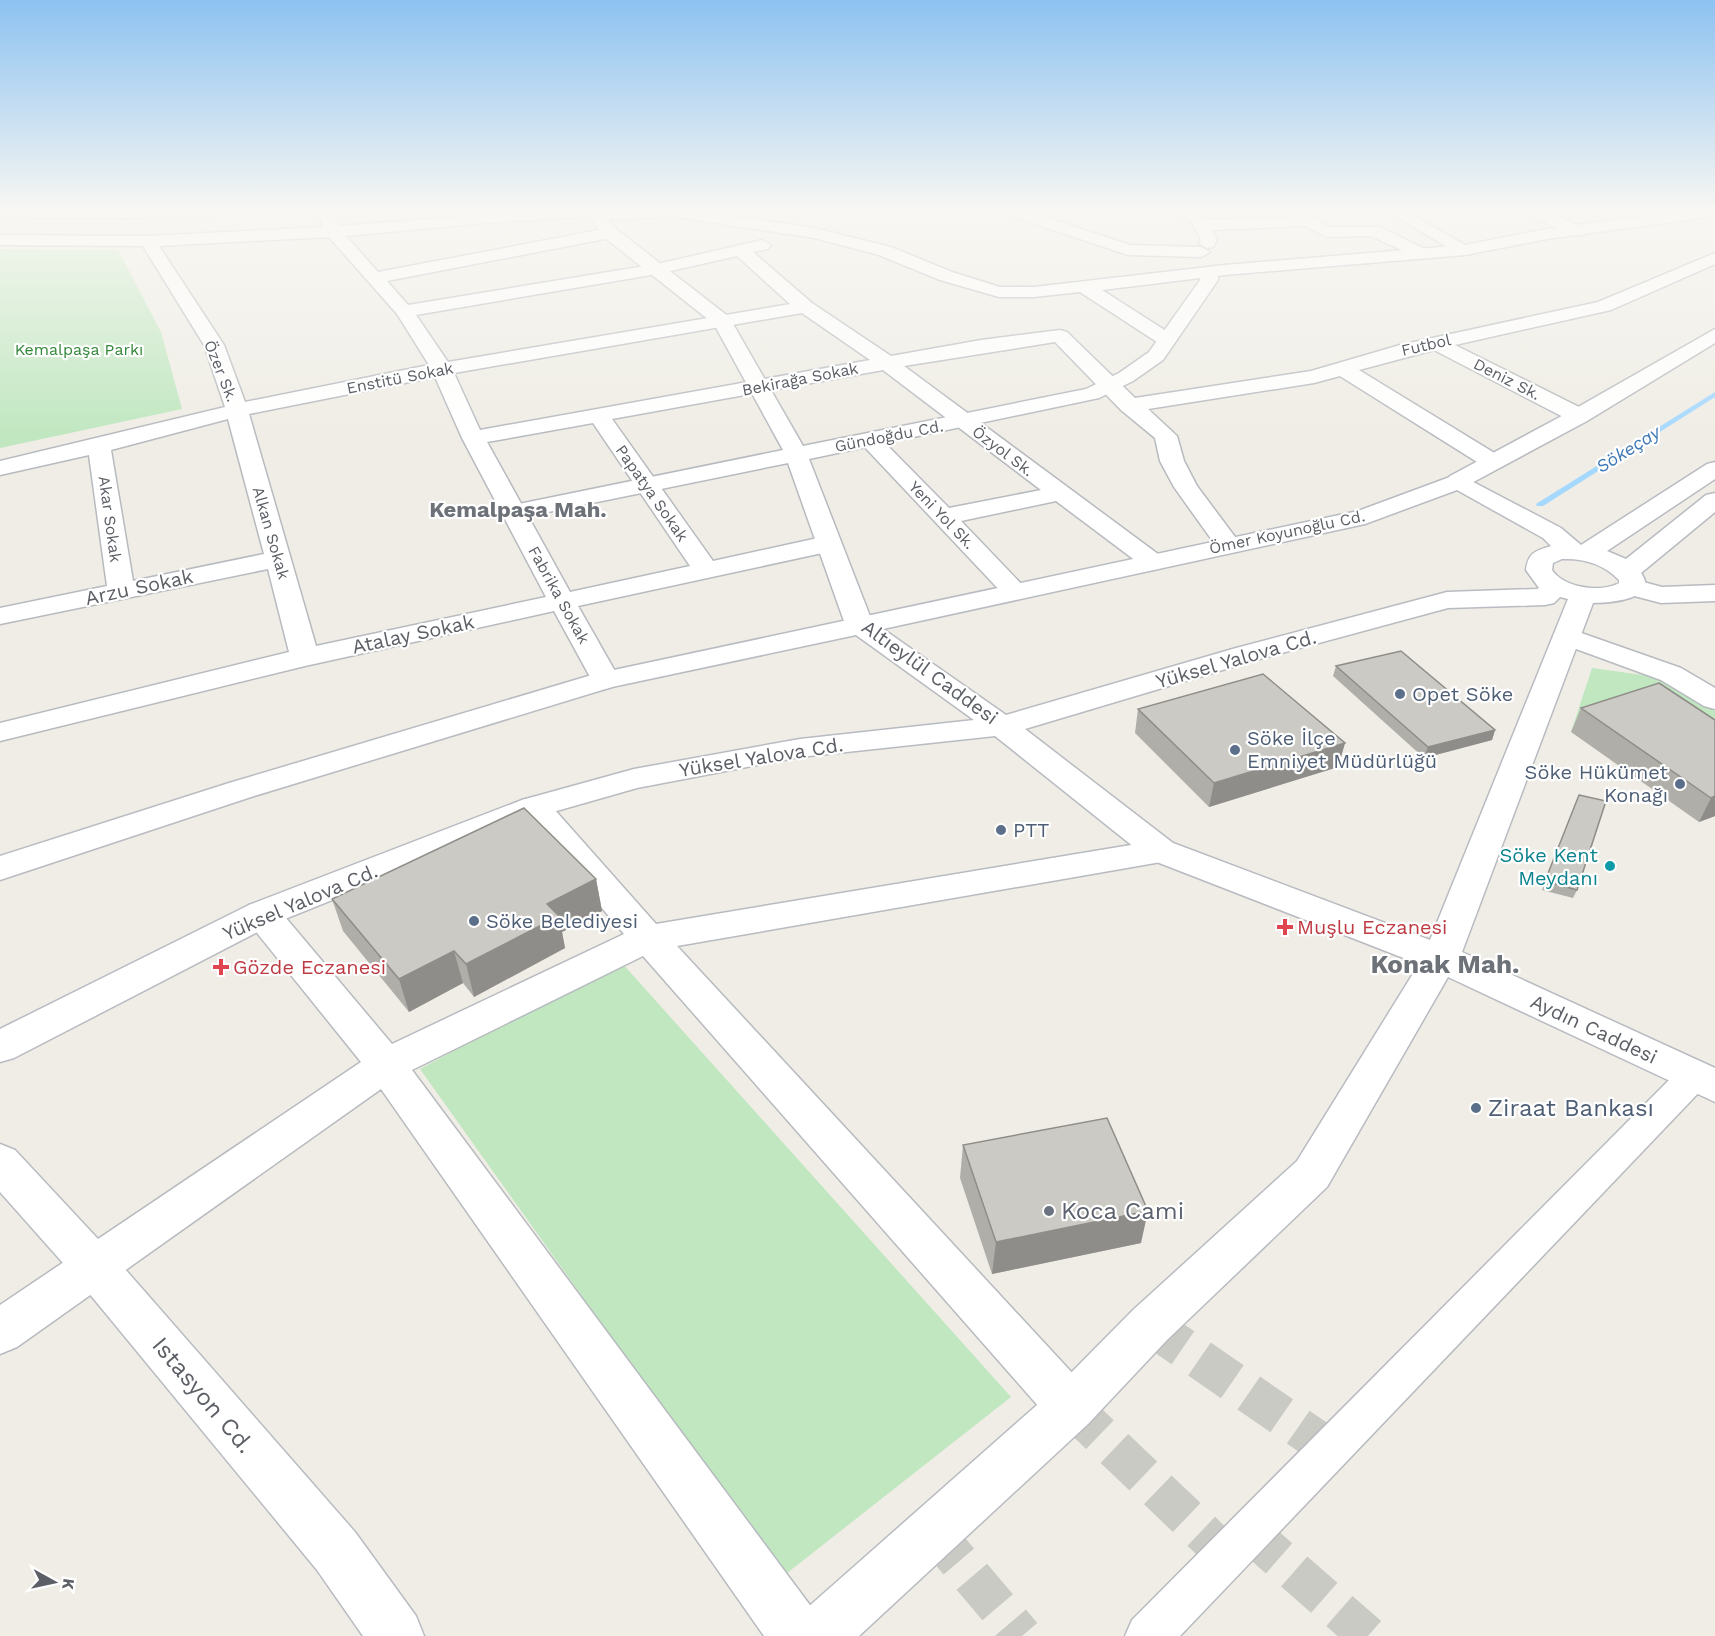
<svg xmlns="http://www.w3.org/2000/svg" width="1715" height="1636" font-family="'Work Sans',sans-serif">
<style>
.green{fill:#c0e7c0}
.lines{fill:none;stroke-linecap:round;stroke-linejoin:round}
.stream{fill:#a5d8ff;fill-rule:evenodd}
.pedestrian-tunnel{stroke:#cacac5;stroke-width:40;stroke-dasharray:40 20;stroke-linecap:butt}
.pedestrian-casing{stroke:#b7babf;stroke-width:3}
.minor-casing{stroke:#b7babf;stroke-width:3}
.tertiary-casing{stroke:#b7babf;stroke-width:3}
.secondary-casing{stroke:#b8bbc1;stroke-width:3}
.pedestrian{fill:#fff;fill-rule:evenodd}
.minor{fill:#fff;fill-rule:evenodd}
.tertiary{fill:#fff;fill-rule:evenodd}
.secondary{fill:#fff;fill-rule:evenodd}
.wall{fill:#afaea9}
.shaded-wall{fill:#8f8d89}
.building{fill:#cccac4;stroke:#8f8d89;stroke-width:1.5}
.service-dot{fill:#5c6f8a;stroke:#fff;stroke-width:2}
.culture-dot{fill:#0f9aa8;stroke:#fff;stroke-width:2}
.health-dot{fill:#e0444e;stroke:#fff;stroke-width:2}
.worship-dot{fill:#6b7280;stroke:#fff;stroke-width:2}
.labels{text-anchor:middle;dominant-baseline:central;stroke-width:4.5;stroke-linejoin:round;paint-order:stroke}
.far-street-label{font-size:16px;fill:#5c6066;stroke:#fff}
.far-park-label{font-size:16px;fill:#328637;stroke:#fff}
.far-water-label{font-size:18px;font-style:italic;fill:#3e78b5;stroke:#fff}
.street-label{font-size:20px;fill:#5c6066;stroke:#fff}
.service-label{font-size:20px;fill:#4e5e75;stroke:#fff;text-anchor:start}
.culture-label{font-size:20px;fill:#0d838f;stroke:#fff;text-anchor:end}
.health-label{font-size:20px;fill:#be3a42;stroke:#fff;text-anchor:start}
.far-district-label{font-size:22px;font-weight:bold;fill:#6d7278;stroke:#fff}
.near-service-label{font-size:24px;fill:#4e5e75;stroke:#fff;text-anchor:start}
.near-worship-label{font-size:24px;fill:#5b616d;stroke:#fff;text-anchor:start}
.near-street-label{font-size:24px;fill:#5c6066;stroke:#fff}
.district-label{font-size:26px;font-weight:bold;fill:#6d7278;stroke:#fff}
</style>
<rect width="100%" height="100%" fill="#efede5"/>
<path class="green" d="M0,249L118,250L161,332L182,409L0,448Z
M1592,668L1643,675L1672,684L1715,711V751L1571,732Z
M621,962L1011,1397L782,1577L420,1069Z"/>
<g class="lines">
<path class="stream" d="M1715,392V397L1543,506H1537L1536,504Z"/>
<path class="pedestrian-tunnel" d="M1150,1325L1330,1449
M1071,1407L1226,1555
M933,1531L1022,1636
M1249,1532L1368,1636"/>
<g class="pedestrian-casing">
<path id="pedestrian" d="M1694,1063L1706,1067L1710,1076L1706,1085L1180,1636H1125L1132,1620L1682,1067Z"/>
</g>
<g class="minor-casing">
<path id="minor" d="M0,208H268L260,213L125,218L0,217Z
M316,208H332L339,226L570,208L620,210L680,208L814,228L891,247L952,272L1000,287H1034L1225,265L1231,266L1234,270L1225,275L1102,290L1174,336L1177,340L1167,346L1160,344L1080,292L1034,297H999L940,280L879,255L814,238L669,216L620,220L596,216L498,222L346,236L378,272L610,228L618,233L610,238L387,281L408,305L657,264L762,240L771,245L768,249L753,252L812,303L891,356L981,340L1060,330L1067,332L1135,398L1311,371L1400,345L1598,302L1715,253V264L1611,310L1455,345L1587,411L1590,416L1587,421H1571L1434,350L1359,370L1501,457L1505,462L1501,467H1485L1340,376L1314,383L1148,409L1177,436L1184,461L1197,486L1241,545L1237,550L1228,553L1219,550L1174,487L1160,461L1155,438L1121,410L1055,342L904,366L1162,557L1166,562L1162,567L1153,570L1144,567L1056,501L961,521L1028,591L1024,597L1015,599L1006,597L858,440L861,435H877L949,508L1041,490L883,370L612,419L713,561L827,536L836,539L840,544L836,549L827,552L578,606L620,680L615,686L605,689L595,686L554,611L305,666L0,741V723L289,652L268,569L0,624V608L107,586L89,455L0,475V461L225,407L204,345L143,246L0,245V235L148,236L323,227ZM329,237L397,314L429,365L245,402L224,345L159,246ZM737,256L790,304L448,362L416,315L657,274ZM802,313L870,360L480,430L454,373ZM435,377L462,438L546,597L316,646L249,414ZM228,419L264,554L133,581L111,450ZM593,423L690,566L570,592L487,442Z
M995,208H1018L1130,245L1201,247L1210,252L1201,257L1128,255L997,211Z
M1168,208C1182,207 1199,207 1207,220L1308,216L1330,227H1380L1425,249L1428,253L1419,258L1371,236L1327,237L1305,226L1212,230L1217,240L1213,247L1207,248L1199,243L1201,240L1191,221Z
M1381,208H1400L1474,250L1471,254H1459Z
M1516,208H1537L1583,227L1585,231L1583,235H1571Z
M1632,579L1662,587L1715,585V601L1661,603L1623,593L1619,587L1623,581Z
M1567,628L1681,668L1715,688V709L1704,706L1661,680L1557,642L1553,636L1557,630Z
M534,797L546,800L656,924L1161,840L1173,843L1178,851L1173,859L1161,862L677,946L1088,1390L1096,1407L1088,1424L1071,1431L1054,1424L643,956L412,1070L818,1616L826,1636H764L381,1089L17,1347L0,1354V1305L361,1062L249,923L244,914L249,905L262,902L275,905L392,1044L624,934L522,814L518,807L522,800Z"/>
</g>
<g class="tertiary-casing">
<path id="tertiary" d="M583,208H599L616,229L729,317L803,446L1086,389L1119,373L1149,352L1200,280L1203,268L1209,267L1216,270L1225,265L1465,245L1547,229L1703,208H1715V216L1547,239L1465,255L1225,275L1218,273V280L1163,360L1133,381L1099,398L809,459L873,624L869,630L859,632L849,630L845,624L788,463L514,519L505,517L502,512L505,507L514,505L783,450L714,324L604,237Z
M1715,329V343L1587,421L1466,486H1450L1446,481L1450,476L1571,411Z"/>
</g>
<g class="secondary-casing">
<path id="secondary" d="M1715,462V479L1607,551L1626,559L1706,495L1715,493V512L1641,573C1660,599 1610,603 1593,603L1462,952L1715,1068V1102L1448,977L1327,1187L1167,1340L1088,1424L859,1636H790L798,1616L1054,1390L1133,1310L1297,1161L1419,964L1149,859L995,736L800,757L637,788L546,814L275,923L14,1058L0,1062V1029L249,905L522,800L634,769L800,739L974,720L856,635L612,687L251,797L0,880V856L229,783L595,674L1358,511L1458,474L1561,528L1581,545L1707,464ZM1457,490L1543,538L1551,546C1535,551 1528,553 1526,570L1539,588L1537,589L1447,592L1236,648L1006,715L883,629L1365,524ZM1562,559C1583,558 1604,564 1619,580V583C1601,593 1564,588 1552,570L1553,563ZM1560,597L1568,599L1430,940L1173,843L1025,729L1256,660L1448,608L1545,605L1554,603Z
M0,1144L15,1150L111,1253L355,1532L416,1616L424,1636H363L317,1570L79,1281L0,1192Z"/>
</g>
<use href="#pedestrian" class="pedestrian"/>
<use href="#minor" class="minor"/>
<use href="#tertiary" class="tertiary"/>
<use href="#secondary" class="secondary"/>
</g>
<path class="wall" d="M1336,666L1495,730L1492,740L1424,758L1333,676Z
M1581,708L1715,720V816L1699,822L1571,732Z
M1138,709L1345,743L1338,767L1209,807L1135,733Z
M1579,795L1577,890L1573,898L1542,890Z
M596,879L602,911L562,932L565,948L474,997L463,983L409,1012L343,931L332,899Z
M963,1145L1141,1243L992,1274L960,1178Z"/>
<path class="shaded-wall" d="M1495,730L1492,740L1424,758L1428,747Z
M1345,743L1338,767L1209,807L1214,783Z
M1715,796V816L1699,822L1711,798Z
M596,879L602,911L562,932L565,948L474,997L466,964L547,904Z
M454,951L463,983L409,1012L399,979Z
M1148,1211L1141,1243L992,1274L996,1242Z"/>
<path class="building" d="M1401,651L1495,730L1428,747L1336,666Z
M1263,674L1345,743L1214,783L1138,709Z
M1659,683L1715,720V796L1711,798L1581,708Z
M1579,795L1606,801L1577,890L1545,881Z
M524,808L596,879L547,904L559,916L466,964L454,951L399,979L332,899Z
M1107,1118L1148,1211L996,1242L963,1145Z"/>
<linearGradient id="sky" x2="0" y2="1"><stop stop-color="#8dc2f1"/><stop offset="0.48" stop-color="#f8f7f3"/><stop offset="1" stop-color="#f8f7f3" stop-opacity="0"/></linearGradient>
<rect width="1715" height="437" fill="url(#sky)"/>
<g class="service-dot">
<circle cx="1400" cy="694" r="6"/>
<circle cx="1235" cy="750" r="6"/>
<circle cx="1680" cy="784" r="6"/>
<circle cx="1001" cy="830" r="6"/>
<circle cx="474" cy="921" r="6"/>
<circle cx="1476" cy="1108" r="6"/>
</g>
<circle class="culture-dot" cx="1610" cy="866" r="6"/>
<g class="health-dot">
<path d="M1282 918h6v6h6v6h-6v6h-6v-6h-6v-6h6z"/>
<path d="M218 958h6v6h6v6h-6v6h-6v-6h-6v-6h6z"/>
</g>
<circle class="worship-dot" cx="1049" cy="1211" r="6"/>
<g class="labels">
<g class="far-street-label">
<text transform="translate(1426 345) rotate(-13)">Futbol</text>
<text transform="translate(221 371) rotate(68)">Özer Sk.</text>
<text transform="translate(400 378) rotate(-11)">Enstitü Sokak</text>
<text transform="translate(800 379) rotate(-11)">Bekirağa Sokak</text>
<text transform="translate(1507 379) rotate(27)">Deniz Sk.</text>
<text transform="translate(889 436) rotate(-11)">Gündoğdu Cd.</text>
<text transform="translate(1003 451) rotate(37)">Özyol Sk.</text>
<text transform="translate(652 493) rotate(55)">Papatya Sokak</text>
<text transform="translate(942 515) rotate(46)">Yeni Yol Sk.</text>
<text transform="translate(110 519) rotate(82)">Akar Sokak</text>
<text transform="translate(1287 532) rotate(-12)">Ömer Koyunoğlu Cd.</text>
<text transform="translate(271 533) rotate(74)">Alkan Sokak</text>
<text transform="translate(559 595) rotate(61)">Fabrika Sokak</text>
</g>
<g class="far-park-label">
<text x="79" y="349">Kemalpaşa Parkı</text>
</g>
<g class="far-water-label">
<text transform="translate(1628 449) rotate(-32)">Sökeçay</text>
</g>
<g class="street-label">
<text transform="translate(139 587) rotate(-12)">Arzu Sokak</text>
<text transform="translate(413 634) rotate(-12)">Atalay Sokak</text>
<text transform="translate(1236 659) rotate(-16)">Yüksel Yalova Cd.</text>
<text transform="translate(930 672) rotate(36)">Altıeylül Caddesi</text>
<text transform="translate(761 757) rotate(-9)">Yüksel Yalova Cd.</text>
<text transform="translate(300 902) rotate(-23)">Yüksel Yalova Cd.</text>
<text transform="translate(1594 1029) rotate(25)">Aydın Caddesi</text>
</g>
<g class="service-label">
<text x="1412" y="694">Opet Söke</text>
<text x="1247" y="738">Söke İlçe<tspan x="1247" dy="23">Emniyet Müdürlüğü</tspan></text>
<text x="1668" y="772" text-anchor="end">Söke Hükümet<tspan x="1668" dy="23">Konağı</tspan></text>
<text x="1013" y="830">PTT</text>
<text x="486" y="921">Söke Belediyesi</text>
</g>
<g class="culture-label">
<text x="1598" y="855">Söke Kent<tspan x="1598" dy="23">Meydanı</tspan></text>
</g>
<g class="health-label">
<text x="1297" y="927">Muşlu Eczanesi</text>
<text x="233" y="967">Gözde Eczanesi</text>
</g>
<g class="far-district-label">
<text x="518" y="509">Kemalpaşa Mah.</text>
</g>
<g class="near-service-label">
<text x="1488" y="1108">Ziraat Bankası</text>
</g>
<g class="near-worship-label">
<text x="1061" y="1211">Koca Cami</text>
</g>
<g class="near-street-label">
<text transform="translate(203 1395) rotate(50)">Istasyon Cd.</text>
</g>
<g class="district-label">
<text x="1445" y="964">Konak Mah.</text>
</g>
</g>
<g transform="translate(54 1582) rotate(98)" stroke="#ffffff" stroke-width="4.5" paint-order="stroke">
<path d="M0-4.5L10 22L0 15L-10 22Z" fill="#5c6066"/>
<text y="-9" font-size="16" font-weight="bold" text-anchor="middle" fill="#5c6066">K</text>
</g>
</svg>
